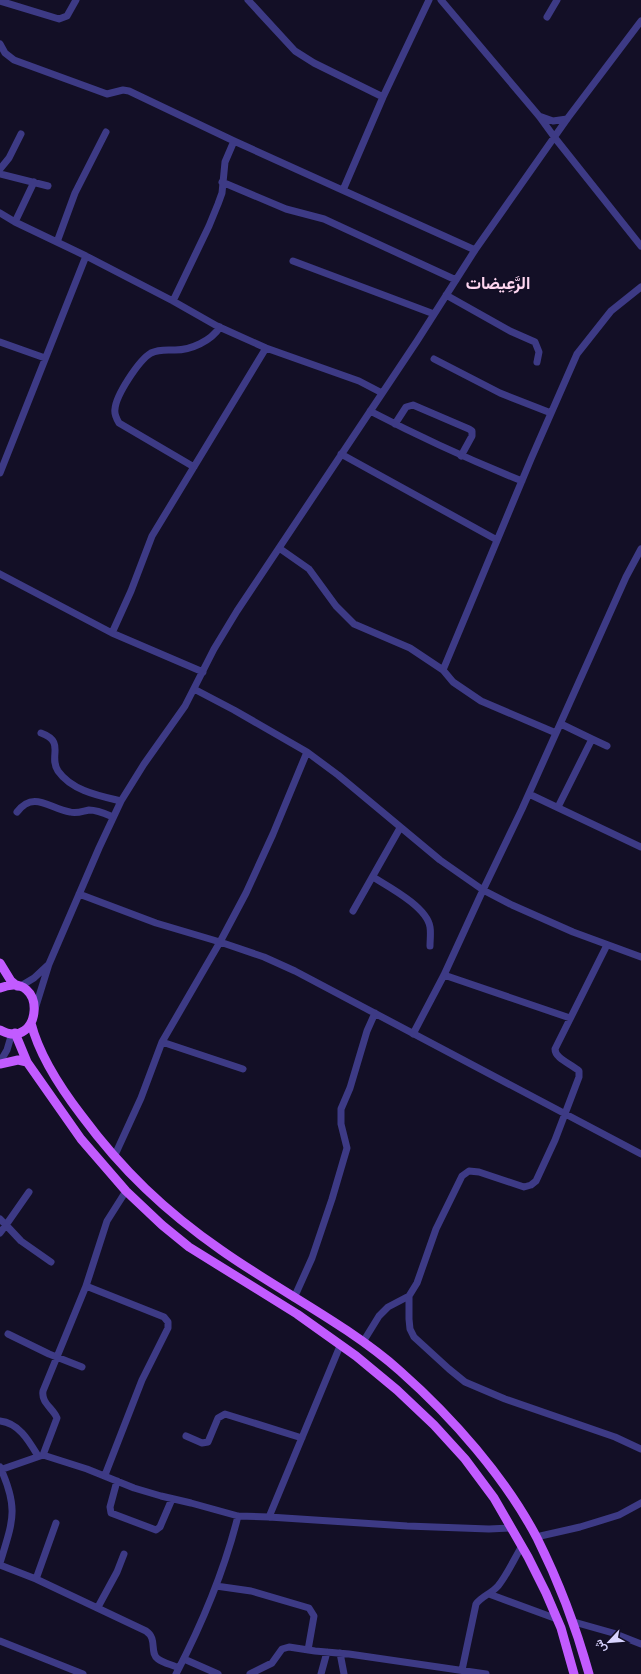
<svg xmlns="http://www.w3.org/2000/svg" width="641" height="1674" font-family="'Open Sans',Vazirmatn,sans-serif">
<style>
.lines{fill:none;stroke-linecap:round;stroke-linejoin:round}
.minor{stroke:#3d3a85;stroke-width:7}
.major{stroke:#c25bff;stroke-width:9}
.labels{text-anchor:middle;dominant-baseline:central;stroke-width:3;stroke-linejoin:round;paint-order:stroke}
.district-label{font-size:17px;font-weight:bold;fill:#ffd6f0;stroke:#130f26}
</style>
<rect width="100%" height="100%" fill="#130f26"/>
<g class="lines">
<path class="minor" d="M248,0L295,51L314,63L383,97
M441,0L539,116L555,138L641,246
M0,1L59,19L67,16L76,0
M547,17L557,0
M0,44L5,53L14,60L107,94L123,90L129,91L234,141L475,250
M539,116L553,121L567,119
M0,169L9,158L21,134
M0,174L48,186
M222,182L286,209L324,219L456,280
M343,190L383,97L429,0
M0,213L15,222L86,256L173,301L217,326L266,348L359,381L382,393
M15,222L34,182
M57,242L75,193L106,132
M293,261L434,314
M446,295L510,331L535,342L539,352L537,362
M173,301L209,226L218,204L222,193L225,162L234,141
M0,342L45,358
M434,359L500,393L551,413
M370,411C420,437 470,460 522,481
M395,424L406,407L413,405L469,429L472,431V436L461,456
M341,454L497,540
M194,467L119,423C116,418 114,414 115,409C116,395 139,360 151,353C159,349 166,350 175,350C191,350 211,341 220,327
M0,473L86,256
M279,548L309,569L336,606L354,624L410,648L443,670L453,682L481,701L556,733
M0,574L112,633L203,672
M112,633L131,591L152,536L266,348
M443,670L531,459L577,354L611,311L641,287
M194,689L234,710L307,752L338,775L440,860L483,890L512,905L573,932L641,957
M41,733C66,742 48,756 58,771C72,791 100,796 121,801
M592,739L607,746
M529,794L641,847
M558,807L592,739L561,724
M17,812C34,790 50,809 70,812C77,814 83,811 89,810C98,810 106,814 113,817
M373,877C389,887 427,907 430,927C431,933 430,940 430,946
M79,894L156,923L220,942L264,957L295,971L641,1154
M353,911L400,828
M444,975L570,1018
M19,987L34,978L49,964
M35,1009L49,964L99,848L121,801L144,764L185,706L214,649L237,611L417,341L475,250L567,119L641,21
M413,1034L444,975L483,890L522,809L626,577L641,549
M162,1042L243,1069
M0,1062L7,1050L12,1033
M114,1157L141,1098L162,1042L220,942L246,893L273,834L307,752
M0,1219L6,1225L29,1192
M0,1233L6,1225L21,1241L51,1262
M86,1286L164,1317L168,1322V1328L142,1380L105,1475
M409,1296V1319L410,1329L414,1337L449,1369L465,1382L505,1399L615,1437L641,1449
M294,1298L312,1258L332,1199L347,1148L341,1124V1109L350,1088L367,1031L375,1013
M8,1334L49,1354L82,1367
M363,1342L379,1316L388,1307L409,1296L417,1283L436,1229L462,1176L469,1171L479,1172L524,1187L531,1185L536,1181L555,1140L579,1077V1071C572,1064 555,1059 555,1049L607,945
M0,1421C19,1423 29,1441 38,1456
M186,1436L202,1443L208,1442L218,1418L225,1414L302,1438
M43,1455L57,1418C53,1408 41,1403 43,1391L86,1286L107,1221L126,1191
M0,1467C19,1509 13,1520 0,1563
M0,1470L43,1455L87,1469L134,1488L161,1496L191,1503L238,1516L269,1517L407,1526L489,1529L512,1528
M117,1481L110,1507L111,1513L156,1530L160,1527L172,1499
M269,1517L340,1346
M536,1537L580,1527L619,1515L641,1503
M0,1565L36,1579L146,1631C158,1639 149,1653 158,1659C163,1663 173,1665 179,1668
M36,1579L56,1523
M216,1586L251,1591L309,1608L314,1616L308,1650
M489,1594L557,1619
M98,1607L117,1572L124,1554
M574,1622L613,1633L641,1644
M0,1641L83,1674
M340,1653L344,1674
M184,1659L218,1674
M462,1670L476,1604C482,1596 491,1594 498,1586C507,1575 514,1559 522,1546
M176,1674C202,1624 224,1572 238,1516
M250,1674L272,1663L282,1649L289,1647L315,1651L349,1654L486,1674
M321,1674L327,1652"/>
<path class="major" d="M0,963L11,981L17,986
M0,988C49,969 42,1053 0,1030
M31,1023C39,1055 62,1090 82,1116C122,1170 165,1211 221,1250C279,1291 347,1324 400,1371C452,1417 505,1477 537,1538C559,1582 576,1627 589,1674
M15,1033L27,1062L81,1139L126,1191L162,1225L189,1247L297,1314L356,1356L397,1390L434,1425L465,1459L494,1498L528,1557L546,1593L561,1628L574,1674
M0,1064L18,1060L27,1062"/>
</g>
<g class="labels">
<g class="district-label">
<text x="498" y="282">الرَّعِيضات</text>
</g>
</g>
<g transform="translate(609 1642) rotate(244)" stroke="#130f26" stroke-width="3" paint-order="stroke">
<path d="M0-3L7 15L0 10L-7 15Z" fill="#d9d4ff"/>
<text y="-6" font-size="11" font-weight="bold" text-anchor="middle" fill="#d9d4ff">ش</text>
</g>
</svg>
